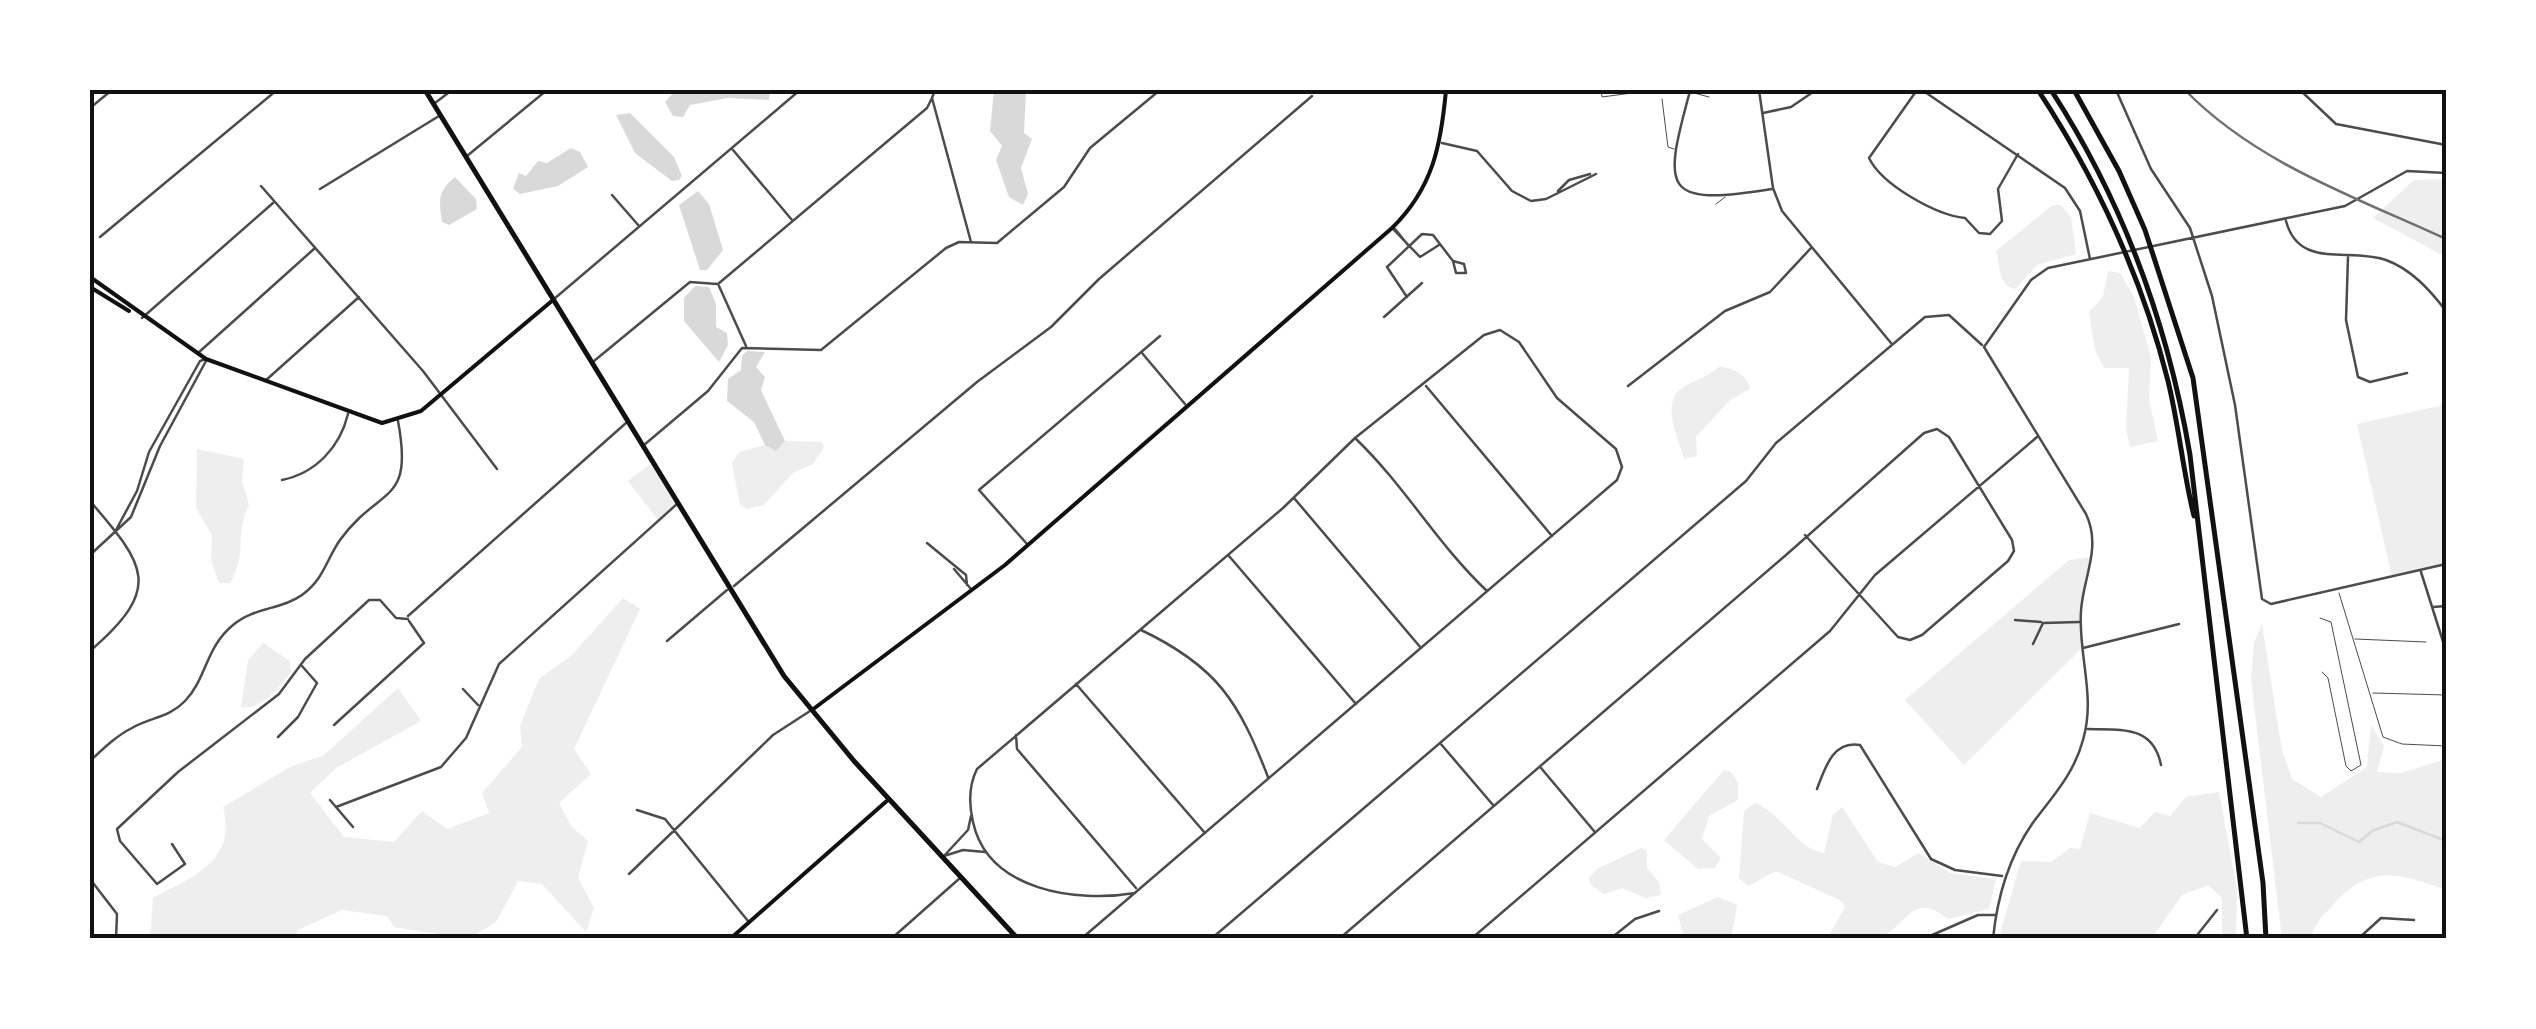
<svg xmlns="http://www.w3.org/2000/svg" width="2536" height="1029" font-family="Cabin,sans-serif">
<style>
.green{fill:#eee}
.water{fill:#d9d9d9}
.lines{fill:none;stroke-linecap:round;stroke-linejoin:round}
.stream{stroke:#d9d9d9;stroke-width:2.5}
.service{stroke:#4c4c4c;stroke-width:1}
.minor{stroke:#4c4c4c;stroke-width:2.5}
.secondary{stroke:#111;stroke-width:4}
.primary{stroke:#111;stroke-width:5}
.motorway{stroke:#111;stroke-width:5}
.rail{stroke:#707070;stroke-width:2.5}
.neatline{fill:none;stroke:#111;stroke-width:4}
</style>
<rect width="100%" height="100%" fill="#fff"/>
<path class="green" d="M2446,179V257L2373,218L2414,180Z
M2053,205H2061L2071,217L2076,254L2037,265L2015,289C1997,284 2001,267 1996,251Z
M2108,271L2120,273L2134,297L2151,357L2149,399L2158,441L2130,447L2126,428L2129,368H2104L2095,350L2089,312L2103,297Z
M1719,367C1732,367 1748,375 1750,389L1730,400L1696,437L1697,456L1684,459C1679,440 1660,403 1682,388C1695,380 1707,377 1719,367Z
M2446,398V564L2392,577L2357,424L2439,406Z
M785,441L822,442L824,447L813,464L793,473L764,505L747,509L740,505L732,463L739,452L765,445L776,451Z
M197,449L244,459L242,481L249,505C233,538 249,551 230,583H219L211,560L212,535L196,508Z
M653,462L678,503L658,520L628,481Z
M2092,557L2082,598V648L1964,765L1905,700L2069,560Z
M623,598L640,609L574,749L591,774L559,803L571,826L588,841L578,878L594,908L586,932L542,884L518,881L496,922L469,939L394,927L387,916L342,910L298,930L295,939H150L153,898C193,876 237,862 223,807L292,766L323,756L398,688L421,721L336,768L310,793L344,837L394,842L422,811L447,829L489,813L482,793L522,747L520,726L539,679L572,655Z
M2262,624L2282,751L2292,779L2321,797L2367,767L2371,725L2384,746L2377,772L2401,773L2446,759V890C2398,872 2368,864 2332,906C2322,917 2313,925 2311,939H2282L2251,679L2254,643Z
M263,643L290,661L291,672C278,688 263,710 241,707L248,660Z
M1724,770L1731,772L1738,783V800L1709,816L1702,839L1721,858L1715,868L1698,869L1664,840Z
M2219,792L2237,889L2236,939H2222V898L2208,885L2182,895L2151,939H2015L2000,933L2021,861L2051,862L2070,848L2080,849L2090,813L2140,828L2155,812L2170,816L2186,797Z
M1755,803C1782,813 1798,850 1824,853L1833,815L1842,807L1878,862L1895,867L1919,853L1950,873L1996,879L1989,909L1948,919C1911,889 1905,929 1878,939C1865,944 1841,939 1827,939L1845,907L1840,900L1776,871L1748,886L1739,878L1744,811Z
M1641,848L1647,850V868L1659,882L1661,895L1646,898L1622,888L1604,894L1591,885L1589,878L1597,869Z
M1718,897L1737,905L1732,934L1703,939L1683,933L1678,915Z"/>
<path class="water" d="M690,90H770L769,100L728,98L690,105L683,117L673,116L665,102L672,94Z
M994,90H1026L1024,133L1032,139L1021,168L1028,194L1023,205L1009,197L996,160L1002,146L990,131Z
M630,113L674,157L682,176L679,180L672,181L635,153L616,115Z
M571,148L580,152L588,167L558,186L520,194L513,189L519,173L526,176L538,161L547,163Z
M455,177L476,199L477,209L449,225L442,222C439,200 437,192 455,177Z
M698,191L709,204L723,250L707,270H700L679,205Z
M695,286L709,287L716,304V327L727,333L728,345L719,362L684,321V298Z
M747,351L765,352L756,367L765,377L761,390L785,441L776,451L765,445L754,422L727,401L728,379L741,370L742,356Z"/>
<g class="lines">
<path class="stream" d="M2298,823H2320L2359,842L2372,831L2397,822L2446,841"/>
<path class="service" d="M1601,90L1602,97L1654,90
M1683,90L1709,97
M1662,99L1668,147L1674,149
M1716,204L1725,197
M2339,593L2383,737L2402,744L2446,746
M2320,618L2331,622L2361,765L2351,771L2346,766L2328,678L2322,672
M2355,639L2426,642
M2373,693L2446,695"/>
<path class="minor" d="M935,90L932,98L971,242
M1759,90L1773,188L1782,211L1891,343
M1917,90L1869,158C1882,185 1936,215 1965,218L1979,233L1990,234L2002,221L1998,189L2018,154
M1922,90L2065,188L2080,211L2090,259
M2116,90L2151,169L2190,228L2212,296L2235,405L2262,599L2271,604L2446,564
M2300,90L2336,124L2446,145
M1690,91C1663,190 1661,207 1772,189
M435,103L452,90
M90,108L112,90
M1763,113L1791,107L1816,90
M1442,143L1477,151L1512,191L1531,201L1546,199L1596,174
M733,150L792,220
M467,156L547,90
M261,186L423,371L497,469
M320,189L439,116
M1558,191L1569,180L1590,174
M612,195L639,226
M2286,221C2299,270 2349,247 2386,260C2411,269 2430,290 2446,311
M1395,229L1408,245
M1394,230L1420,257L1439,245
M100,237L277,90
M2348,257L2346,320L2358,377L2370,382L2407,373
M718,284L927,108L932,98
M719,286L746,346
M1407,297L1387,267L1422,234L1433,235L1453,261L1456,273H1466L1464,264L1453,261
M554,299L800,90
M1384,317L1422,283
M142,318L273,203
M198,353L315,248
M1142,353L1185,404
M594,361L690,282L717,284
M265,381L359,297
M1426,386L1552,536
M1628,386L1725,311L1770,292L1811,248
M1356,439C1405,486 1438,545 1487,591
M644,445L708,391L742,348L821,350L946,248L959,242L997,243L1064,187L1090,148L1160,90
M282,480C316,473 340,447 348,414
M1294,498L1421,648
M90,501C146,566 163,588 90,651
M116,530L137,491L149,452L200,361L206,359
M927,543L966,575L967,585
M1027,544L979,490L1160,336
M90,555L131,517L160,446L206,361
M1229,556L1356,704
M954,569L971,589
M2421,572L2446,651
M734,586L977,382L1051,327L1099,279L1312,96
M2433,607L2446,606
M408,616L626,423
M2015,620L2041,622
M1141,630C1217,666 1239,702 1268,777
M667,641L727,590
M2033,644L2043,623L2079,622
M2083,648L2179,624
M1076,684L1205,833
M463,689L478,705
M334,725L424,643L409,621
M2088,729C2121,730 2153,725 2161,765
M1016,735L1017,749L1136,888
M278,737L298,717L317,683L302,666
M1440,743L1493,805
M90,761C103,749 116,736 132,728C151,717 169,718 185,701C207,678 205,648 233,625C254,607 281,610 302,595C324,579 326,560 340,540C380,485 414,506 398,421
M1541,768L1594,831
M1817,789C1825,768 1833,740 1860,745L1931,859L1955,870L2002,876
M330,800L353,827
M336,807L441,767L466,738L499,664L677,504
M637,810L665,819L748,921
M172,844L185,864L157,884L120,841L117,829L178,772L279,694L305,659L369,600H380L396,618L408,619
M944,856L963,850L985,852
M943,857L968,830L971,816
M629,874L773,735L810,711
M90,879L117,914L116,939
M891,939L960,878
M1081,939C1260,786 1438,633 1617,480L1622,467L1616,449L1557,398L1519,342L1500,330L1484,335L1355,438L1283,508L977,769C969,785 969,805 973,822C988,891 1077,903 1135,893
M1211,939L1746,481L1776,443L1925,317L1949,315L1982,345
M1339,939L1786,555L1924,433L1937,429L1949,437L2012,540L2014,551L2008,561L1922,635L1910,640L1898,637L1805,535
M1471,939L1830,631L1875,575L2037,437
M1610,939L1635,919L1659,911
M1923,939L1978,915H1995
M1993,939C1997,898 2008,859 2032,824C2052,797 2074,774 2083,740C2096,696 2078,655 2081,611C2083,577 2102,548 2086,514L1984,347L2031,280L2048,268L2345,206L2407,171L2446,173
M2194,939L2217,910
M2358,939L2381,918L2414,920"/>
<path class="secondary" d="M90,277L206,359L382,423L421,411L553,300
M90,287L129,311
M812,710L1005,565L1392,228C1433,188 1441,145 1446,90
M730,939L889,799"/>
<path class="primary" d="M425,90L784,676L854,761L1018,939"/>
<path class="motorway" d="M2038,90C2097,180 2142,277 2168,381C2179,426 2183,472 2194,516
M2051,90C2123,201 2168,325 2190,455L2247,939
M2074,90L2119,171L2145,230L2193,378L2263,883L2266,939"/>
<path class="rail" d="M2185,90C2256,163 2355,197 2446,239"/>
</g>
<rect width="2536" height="1029" fill="none" stroke="#ffffff" stroke-width="185"/>
<rect x="92" y="92" width="2352" height="844" class="neatline"/>
</svg>
